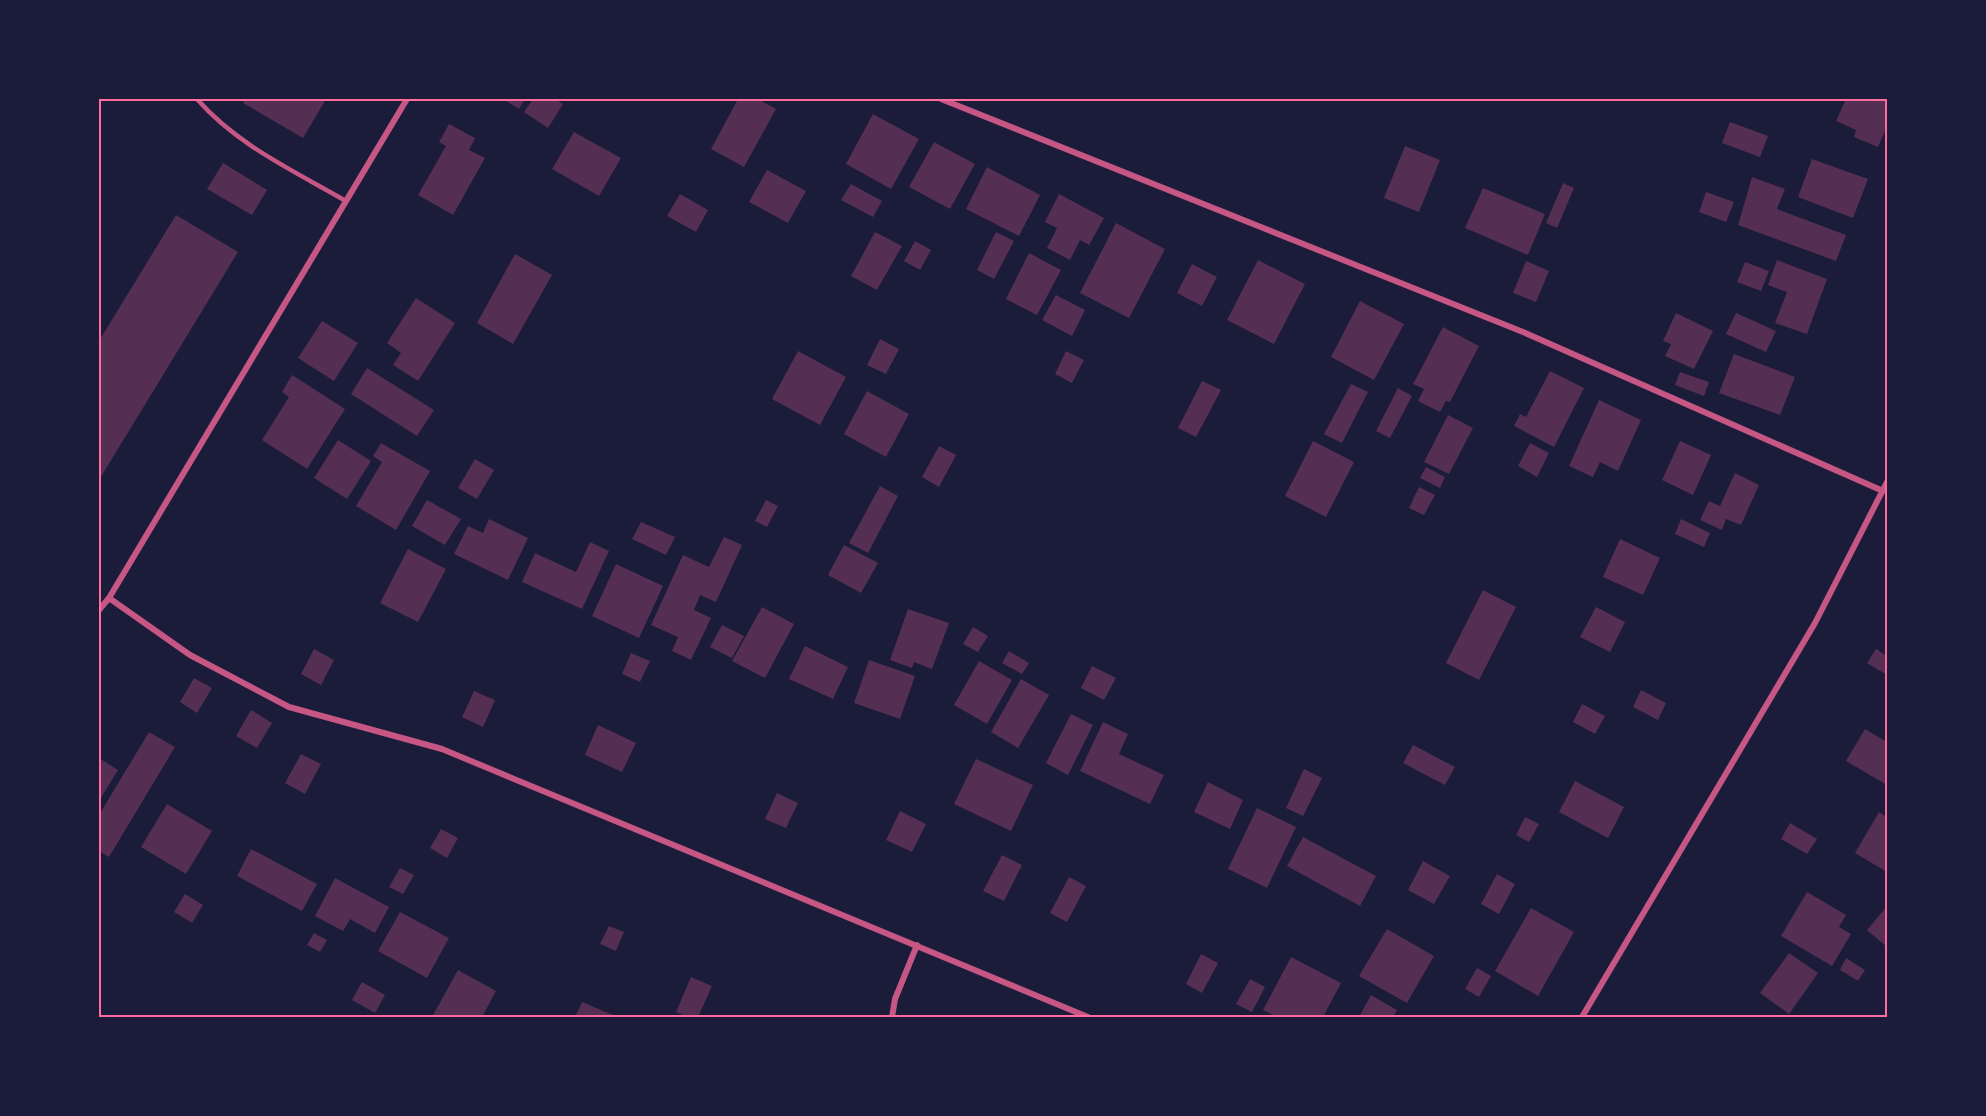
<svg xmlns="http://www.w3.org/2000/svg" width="1986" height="1116" font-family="'Fira Sans',sans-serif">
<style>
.building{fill:#542f53}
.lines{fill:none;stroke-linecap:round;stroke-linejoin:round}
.service{stroke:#c65784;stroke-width:4.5}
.minor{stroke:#c65784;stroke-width:6}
.neatline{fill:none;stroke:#ff6b9d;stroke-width:2}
</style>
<rect width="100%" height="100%" fill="#1b1b3a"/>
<path class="building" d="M245,99H326L303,138L243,103Z
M503,99H525L519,109Z
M533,99H555L563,104L548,128L524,112Z
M738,99H758L776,109L744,167L711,149Z
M1846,99H1887V126L1878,147L1854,137L1856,130L1836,121Z
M873,114L919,139L891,189L846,164Z
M1730,122L1768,136L1760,157L1722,143Z
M449,124L475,138L469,150L485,158L453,215L418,195L446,146L439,142Z
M574,132L621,158L599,196L552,169Z
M934,142L975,164L950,209L909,187Z
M1405,146L1440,160L1419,212L1384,198Z
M1812,159L1868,179L1853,218L1798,197Z
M223,163L267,190L252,215L207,189Z
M987,167L1040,195L1019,236L966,209Z
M767,170L806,191L788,223L749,202Z
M1752,177L1785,189L1777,209L1846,235L1836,261L1738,225Z
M1563,183L1574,188L1557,228L1546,223Z
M851,184L882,201L873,217L841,200Z
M1483,188L1545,214L1528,255L1465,228Z
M1706,192L1734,202L1726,222L1699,212Z
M680,194L708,210L696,232L667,216Z
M1059,194L1104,218L1089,245L1080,240L1070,260L1047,248L1057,228L1045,222Z
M176,215L238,252L99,480V341Z
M1116,223L1165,249L1129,318L1080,293Z
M875,232L902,246L877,290L851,276Z
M996,232L1014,241L994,279L977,270Z
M915,241L931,250L920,270L904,261Z
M1029,253L1061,270L1037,315L1006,299Z
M515,254L552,275L513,344L477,323Z
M1258,260L1305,284L1274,344L1227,320Z
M1777,260L1827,279L1807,334L1775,323L1787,292L1768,285Z
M1526,261L1549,271L1536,302L1513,293Z
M1745,262L1769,271L1761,291L1737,282Z
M1192,264L1217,277L1202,306L1177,293Z
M1056,295L1085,310L1072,336L1042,320Z
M416,298L455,323L418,381L393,365L401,353L387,343Z
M1360,301L1404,324L1374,380L1331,357Z
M1676,313L1713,331L1694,369L1665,356L1671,344L1663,341Z
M1736,313L1776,331L1766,352L1726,334Z
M322,321L358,343L334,381L298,358Z
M1443,327L1479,346L1450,402L1446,401L1440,412L1418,401L1424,389L1413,384Z
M880,339L899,349L886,374L867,365Z
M798,351L846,377L820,425L772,399Z
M1066,351L1084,360L1072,383L1055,374Z
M1734,354L1795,377L1780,415L1719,393Z
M367,368L434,410L417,436L351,394Z
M1550,371L1584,388L1554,447L1514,426L1520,414L1526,417Z
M1680,372L1709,382L1704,396L1675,385Z
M292,375L345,409L307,469L262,440L289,397L282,392Z
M1202,381L1221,390L1196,437L1178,428Z
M1351,384L1368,392L1342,443L1324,434Z
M1398,388L1412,396L1390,438L1376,431Z
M867,391L909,414L886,457L844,434Z
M1599,400L1641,420L1618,471L1600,462L1593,477L1569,466Z
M1448,415L1473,428L1449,474L1424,462Z
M338,440L371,461L347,499L314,478Z
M1313,441L1354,462L1326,517L1285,496Z
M1680,441L1711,455L1693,495L1662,480Z
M381,443L430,471L396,530L356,506L382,462L373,456Z
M1530,443L1549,453L1537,477L1518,466Z
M939,446L956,455L939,487L922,477Z
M475,459L494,470L477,499L458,488Z
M1426,467L1445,477L1440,488L1420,478Z
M1735,473L1759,485L1741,525L1726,519L1722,530L1700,520L1709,501L1720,506Z
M880,486L898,496L868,553L849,543Z
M1419,487L1435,495L1424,515L1409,508Z
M427,500L461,519L445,545L412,526Z
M766,500L778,506L767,527L755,521Z
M489,519L528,538L508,580L454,554L468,526L483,533Z
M1681,519L1710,533L1704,547L1675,534Z
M641,522L675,537L666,555L632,539Z
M724,537L742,545L716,602L700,595L694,610L711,618L691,660L672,651L678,637L651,625L683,555L709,567Z
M1620,539L1660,558L1643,595L1603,577Z
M590,542L609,551L582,609L522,582L535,553L576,572Z
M844,545L878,563L861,593L828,575Z
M408,549L446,569L418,622L380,603Z
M616,564L663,586L639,638L592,616Z
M1483,590L1516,607L1479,680L1446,663Z
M762,607L794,624L765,678L732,661Z
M1596,607L1625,622L1610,652L1580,637Z
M908,609L949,623L932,669L914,662L912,668L890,660Z
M722,625L744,636L732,658L710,647Z
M973,627L988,636L978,652L963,644Z
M805,646L848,667L833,699L789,679Z
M314,649L334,660L321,685L301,674Z
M1876,649L1887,656V675L1867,663Z
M1009,651L1029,663L1022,674L1002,663Z
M631,653L650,661L640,682L622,674Z
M869,660L915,676L900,719L854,703Z
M979,661L1012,680L987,724L954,705Z
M1092,666L1116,678L1104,700L1081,688Z
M194,678L212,688L197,713L180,702Z
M1021,679L1049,695L1018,748L991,732Z
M1641,690L1666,703L1658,720L1633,707Z
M474,691L495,700L483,727L462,717Z
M1582,704L1605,716L1595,734L1573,722Z
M251,710L272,723L257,748L236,736Z
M1071,714L1093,725L1068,775L1046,763Z
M1103,722L1128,734L1119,754L1164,775L1150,804L1080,771Z
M598,725L636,743L622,772L585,755Z
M1865,729L1887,742V785L1846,761Z
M149,732L175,747L109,857L99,851V815Z
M1413,745L1455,767L1445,785L1403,763Z
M301,754L321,764L305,794L285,783Z
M99,758L118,770L99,801Z
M976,759L1033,785L1011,831L954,804Z
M1304,769L1322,778L1303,816L1286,808Z
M1575,781L1624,807L1608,838L1559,812Z
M1208,782L1243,800L1230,829L1194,812Z
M777,793L798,803L786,828L765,819Z
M167,804L212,831L186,874L141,847Z
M1257,808L1296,827L1267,888L1228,869Z
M900,811L926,824L912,852L886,840Z
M1879,812L1887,817V872L1855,853Z
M1525,817L1539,824L1529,842L1516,835Z
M1790,823L1817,839L1807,854L1781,839Z
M441,829L458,838L447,858L430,848Z
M1303,837L1376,876L1360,906L1287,866Z
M251,849L317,884L302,911L237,876Z
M1002,855L1022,865L1004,901L983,891Z
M1423,861L1450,876L1434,904L1408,890Z
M400,868L414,875L403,894L389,887Z
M1497,874L1515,884L1499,914L1481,904Z
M1069,877L1086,886L1067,922L1050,913Z
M335,878L389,907L375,933L350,919L343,931L315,916Z
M1807,892L1846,915L1839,927L1851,934L1832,966L1781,936Z
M185,894L203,905L192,923L174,912Z
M1887,906V947L1867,930Z
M1531,908L1574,932L1538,996L1495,971Z
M400,912L449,938L427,978L378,951Z
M609,926L624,932L616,951L600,944Z
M1387,929L1434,956L1407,1003L1359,976Z
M314,933L327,940L320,952L307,945Z
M1789,953L1818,973L1789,1014L1760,993Z
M1201,954L1218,963L1202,993L1186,984Z
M1291,957L1341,983L1323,1017H1277L1263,1010Z
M1846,958L1865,970L1858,981L1840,970Z
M1477,968L1491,976L1479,997L1465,989Z
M458,970L496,991L482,1017H432Z
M691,977L712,986L698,1017H688L676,1012Z
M1250,979L1265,987L1252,1012L1236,1004Z
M362,982L385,995L375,1013L352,1000Z
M1371,995L1397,1010L1393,1017H1359Z
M582,1002L613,1015L612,1017H575Z"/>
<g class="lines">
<path class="service" d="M197,99C237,145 294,171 346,201"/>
<path class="minor" d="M941,99L1523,332L1883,491
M109,598L190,655L289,707L442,749L1088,1017
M99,610L109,598L407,99
M892,1017L895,999L917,945
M1582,1017L1815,623L1887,482"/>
</g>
<rect width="1986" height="1116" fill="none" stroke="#1b1b3a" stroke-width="201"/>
<rect x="100" y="100" width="1786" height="916" class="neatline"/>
</svg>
